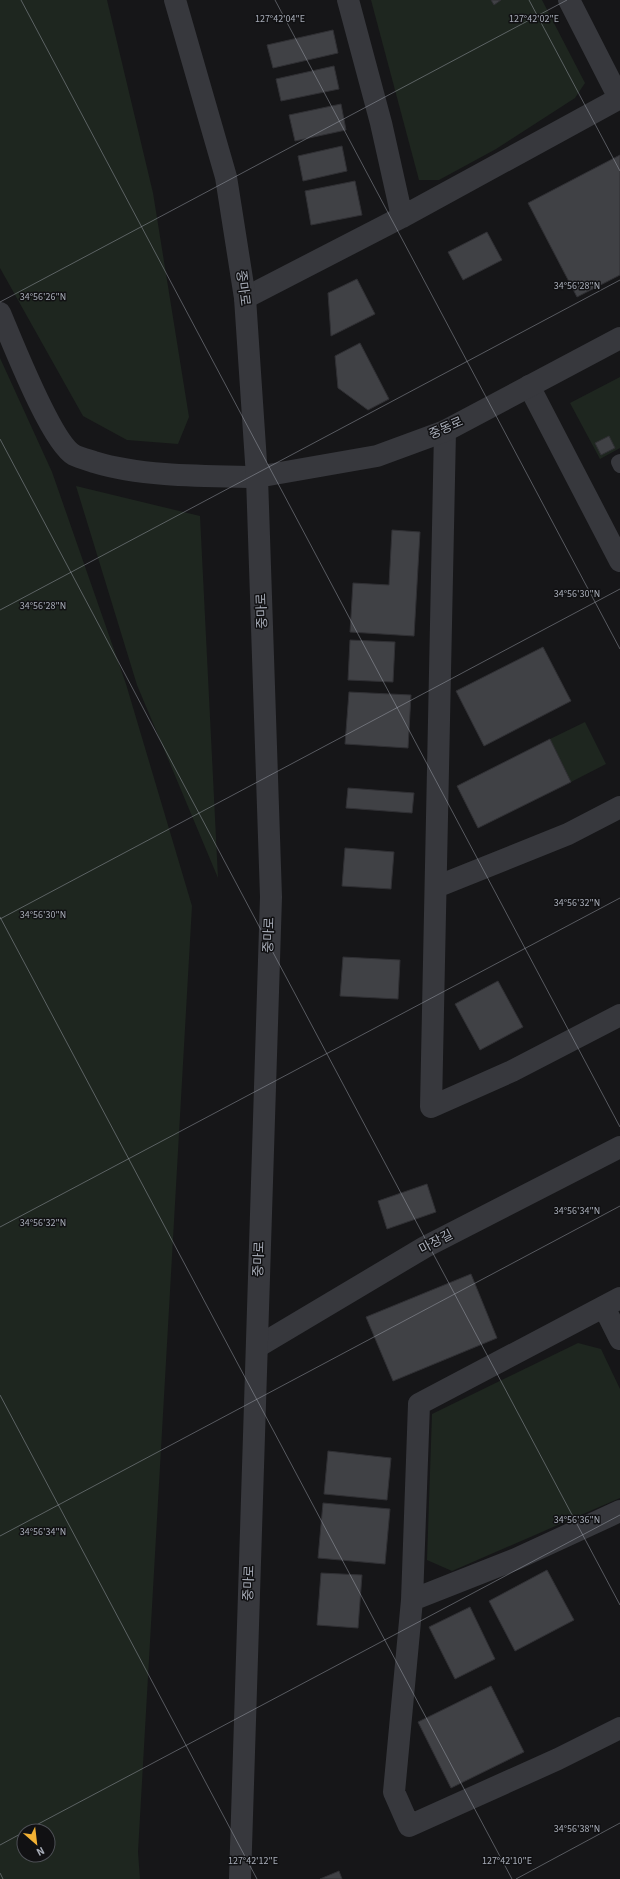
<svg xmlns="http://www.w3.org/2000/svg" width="620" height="1879" font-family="'Source Sans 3','Noto Sans KR',sans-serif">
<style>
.green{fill:#1e261f;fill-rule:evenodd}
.building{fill:#404145;stroke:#303034}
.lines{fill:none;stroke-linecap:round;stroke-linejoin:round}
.service{stroke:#37383d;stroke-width:14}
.pedestrian{stroke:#37383d;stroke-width:22}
.minor{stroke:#37383d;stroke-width:22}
.tertiary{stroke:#37383d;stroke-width:22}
.ticks{fill:none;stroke:#a8adb8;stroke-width:1;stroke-opacity:0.45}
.labels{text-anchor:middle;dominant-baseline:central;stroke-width:3;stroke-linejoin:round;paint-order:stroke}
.street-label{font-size:13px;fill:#a8adb8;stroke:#111113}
.ticks-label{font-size:10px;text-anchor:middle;fill:#a8adb8;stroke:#111113;stroke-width:3;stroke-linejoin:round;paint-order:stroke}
</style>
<rect width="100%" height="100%" fill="#161618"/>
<path class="green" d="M0,0H107L153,193L189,417L178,444L127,440L83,416L0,268Z
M371,0H542L585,83L575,98L496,149L439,180H419Z
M0,358L52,472L126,684L192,906L138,1852L140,1879H0ZM24,1831H48V1855H24Z
M620,377V448L600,459L570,403Z
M76,486L200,516L218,878L137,685Z
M585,722L606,764L571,782L550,739Z
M578,1343L601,1349L620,1389V1498L452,1571L427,1560L432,1414Z"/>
<path class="building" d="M491,0H501L494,5Z
M333,30L338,53L273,68L267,45Z
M334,66L339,89L281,101L276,79Z
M341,104L346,130L295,141L289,115Z
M342,146L347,171L303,181L298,156Z
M620,155V275L577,297L528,203Z
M355,181L362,215L311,225L305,191Z
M487,232L502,260L463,280L448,252Z
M357,279L375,314L331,336L328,293Z
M360,343L389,399L368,410L338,388L335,356Z
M609,436L615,448L601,455L595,443Z
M392,530L420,532L414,636L350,632L353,583L389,585Z
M350,640L395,642L393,682L348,680Z
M543,647L571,701L484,746L456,691Z
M349,692L411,695L408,748L345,744Z
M550,739L571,782L478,828L457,786Z
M348,788L414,793L412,813L346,808Z
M345,848L394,852L391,889L342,886Z
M343,957L400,960L398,999L340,996Z
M498,981L523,1027L480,1050L455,1004Z
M427,1184L436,1212L387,1229L378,1201Z
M471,1274L497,1338L393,1381L366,1317Z
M328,1451L391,1458L387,1500L324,1494Z
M323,1503L390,1509L385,1564L318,1558Z
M547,1570L574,1620L515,1651L489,1601Z
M321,1573L362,1575L358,1628L317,1625Z
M470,1607L495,1659L455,1679L429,1627Z
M491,1686L524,1752L451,1788L418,1722Z
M339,1871L342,1879H320Z"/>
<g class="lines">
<path class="service" d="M620,461L618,462L620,466"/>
<path class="pedestrian" d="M257,1347L425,1247L620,1147"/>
<path class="minor" d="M348,0L381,123L402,217
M569,0L619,98
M245,298L402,217L620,98
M0,313C12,341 51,442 74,455C80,458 88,460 94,462C143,477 206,476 257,477
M529,386L620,561
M445,431L431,1107L512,1071L620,1015
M436,887L568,834L620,807
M620,1298L419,1404L412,1600L394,1792L409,1826L558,1759L620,1728
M604,1307L620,1339
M412,1600L516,1559L620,1511"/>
<path class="tertiary" d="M175,0L226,177L245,298L257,477L271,897L240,1879
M257,477L377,456L445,431L620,338"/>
</g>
<path class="ticks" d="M21,0L620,1127M275,0L620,649M529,0L620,171M0,302L567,0M0,439L620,1605M0,610L620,280M0,917L512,1879M0,919L620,589M0,1227L620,898M0,1395L257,1879M0,1536L620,1206M25,1831L620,1515M0,1845L24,1832M0,1873L3,1879M516,1879L620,1823"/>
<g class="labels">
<g class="street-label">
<text transform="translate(243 288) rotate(83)">중마로</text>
<text transform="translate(446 428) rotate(-24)">중동로</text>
<text transform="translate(262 611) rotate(-92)">중마로</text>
<text transform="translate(269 935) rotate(-88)">중마로</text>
<text transform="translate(436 1242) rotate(-28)">마장길</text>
<text transform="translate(259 1259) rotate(-88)">중마로</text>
<text transform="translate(249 1583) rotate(-88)">중마로</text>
</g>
</g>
<g class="ticks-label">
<text x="280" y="22">127°42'04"E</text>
<text x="534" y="22">127°42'02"E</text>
<text x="577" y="289">34°56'28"N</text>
<text x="43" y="300">34°56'26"N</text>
<text x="577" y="597">34°56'30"N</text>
<text x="43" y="609">34°56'28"N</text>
<text x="577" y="906">34°56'32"N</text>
<text x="43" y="918">34°56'30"N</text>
<text x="577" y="1214">34°56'34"N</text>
<text x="43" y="1226">34°56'32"N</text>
<text x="577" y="1523">34°56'36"N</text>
<text x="43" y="1535">34°56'34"N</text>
<text x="577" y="1832">34°56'38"N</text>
<text x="253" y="1864">127°42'12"E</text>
<text x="507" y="1864">127°42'10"E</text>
</g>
<g transform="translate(36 1843) rotate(152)"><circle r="19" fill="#111113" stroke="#4d4f55"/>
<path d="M0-3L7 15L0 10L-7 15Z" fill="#f2b134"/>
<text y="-6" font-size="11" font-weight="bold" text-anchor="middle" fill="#a8adb8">N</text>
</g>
</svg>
